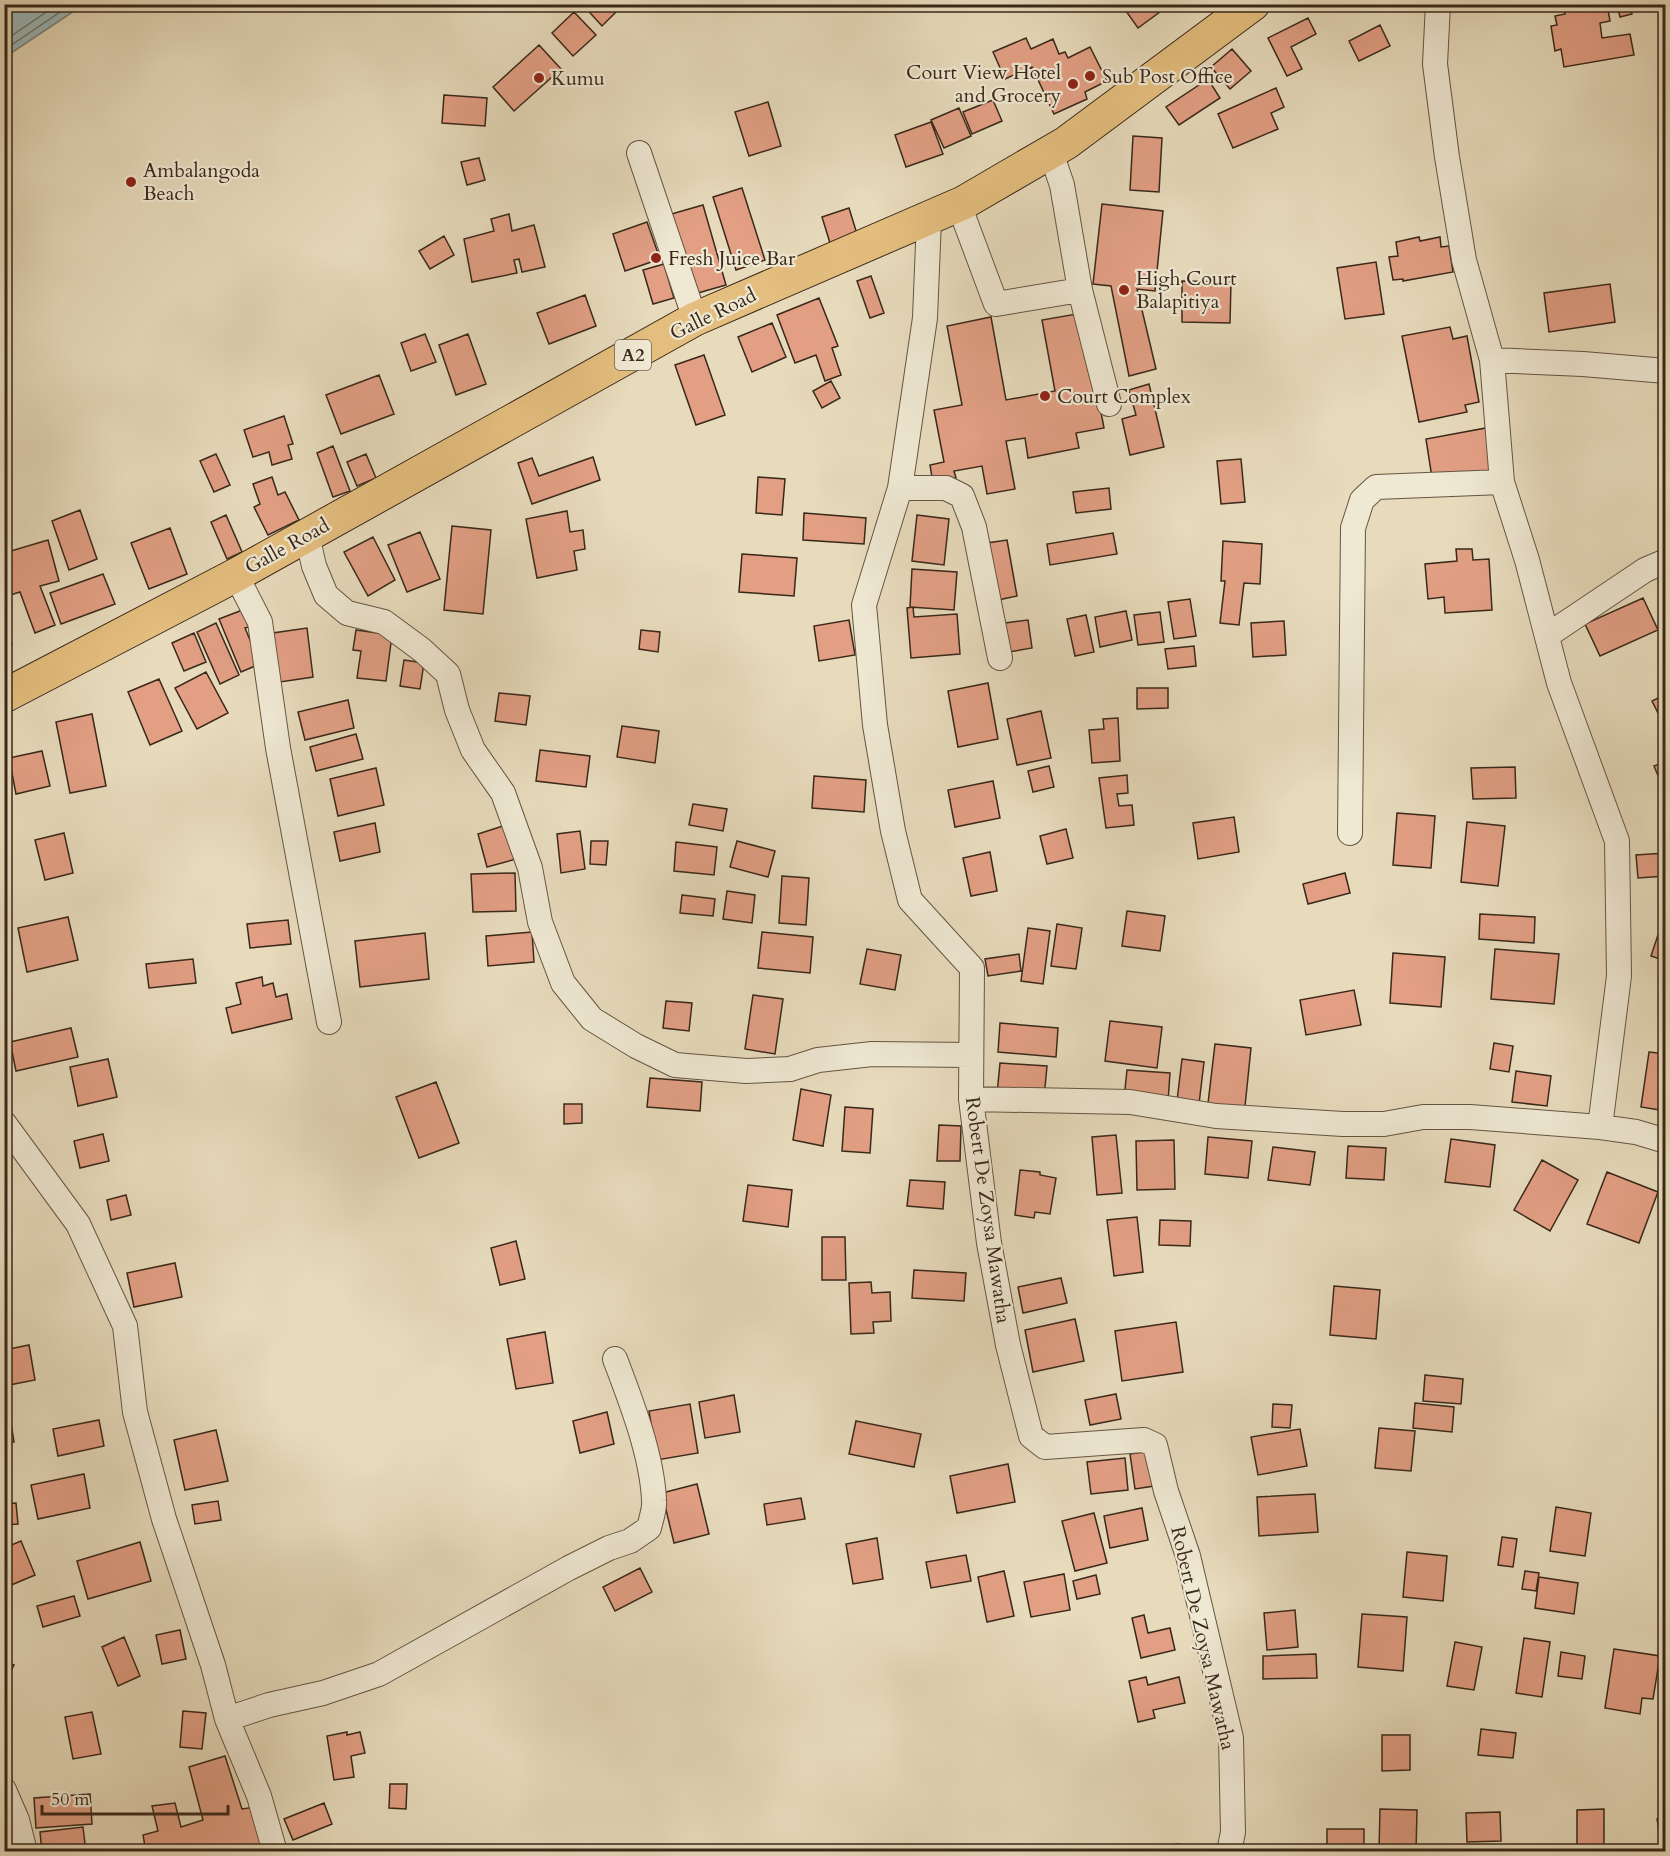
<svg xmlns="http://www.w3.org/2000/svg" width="1670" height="1856" font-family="Cardo,serif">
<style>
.water{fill:#9bb9bb;stroke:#747f7b;stroke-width:1.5}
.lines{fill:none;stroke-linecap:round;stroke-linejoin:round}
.shore{stroke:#6a706a;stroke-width:1.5}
.building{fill:#e29f84;stroke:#39281a;stroke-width:1.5}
.minor-casing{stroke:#645542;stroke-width:26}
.highway-casing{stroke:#39281a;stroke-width:35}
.minor{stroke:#efe8d3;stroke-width:24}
.highway{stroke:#e4be7e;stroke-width:33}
.poi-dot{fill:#8f2418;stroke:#efe8d3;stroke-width:2}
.labels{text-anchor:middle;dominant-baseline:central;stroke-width:4.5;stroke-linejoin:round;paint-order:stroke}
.shield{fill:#efe8d3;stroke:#706252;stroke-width:1.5}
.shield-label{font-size:18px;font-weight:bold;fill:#39281a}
.poi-label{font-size:20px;fill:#39281a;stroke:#efe8d3;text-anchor:start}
.street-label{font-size:20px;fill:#39281a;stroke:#efe8d3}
</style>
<rect width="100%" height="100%" fill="#e7dbbc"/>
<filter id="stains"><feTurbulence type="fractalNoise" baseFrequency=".00333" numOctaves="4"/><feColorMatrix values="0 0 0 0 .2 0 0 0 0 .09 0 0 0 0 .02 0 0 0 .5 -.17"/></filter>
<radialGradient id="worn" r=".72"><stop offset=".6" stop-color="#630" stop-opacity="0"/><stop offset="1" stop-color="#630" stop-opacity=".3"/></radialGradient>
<path class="water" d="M5,4H83V5L5,57Z"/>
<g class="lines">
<path class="shore" d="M4,41L58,4
M4,50L72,4"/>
</g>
<path class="building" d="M582,4H616L620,8L602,26Z
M1121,4H1167L1168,6L1138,28Z
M1563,4H1607L1610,21L1600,23L1602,38L1630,34L1634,55L1564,67L1561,49L1555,51L1551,26L1557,25L1555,16L1565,14Z
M1617,4H1630L1632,14L1620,17Z
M574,12L596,35L573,56L552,33Z
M1308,18L1316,34L1291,47L1302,69L1287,76L1268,38Z
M1380,25L1390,46L1359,61L1349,41Z
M1026,38L1031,49L1053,39L1059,54L1065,52L1068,58L1090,47L1107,81L1085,92L1087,99L1054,114L1032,67L1005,79L993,52Z
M539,45L561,69L514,111L493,87Z
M1232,49L1251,71L1230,89L1211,67Z
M1208,79L1220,98L1179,125L1166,107Z
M1276,88L1284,107L1271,113L1278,129L1233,148L1218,114Z
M444,95L487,98L485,126L442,123Z
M993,100L1002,121L972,134L963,112Z
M768,102L781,146L749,156L735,112Z
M959,108L971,136L944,148L931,120Z
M931,122L943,154L906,167L895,135Z
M1133,136L1162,138L1159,192L1130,190Z
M479,158L485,180L467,185L461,162Z
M742,188L765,260L736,270L713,197Z
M1102,204L1163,211L1155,291L1137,289L1156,369L1129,376L1111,286L1093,284Z
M703,205L726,285L691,295L668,215Z
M849,208L857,234L830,243L822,217Z
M509,214L512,231L534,225L545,267L522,272L519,259L514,260L517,273L472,282L464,239L494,231L491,219Z
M647,222L660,259L625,271L613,234Z
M444,236L454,255L430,269L419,251Z
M1419,237L1420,241L1440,237L1441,247L1449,246L1453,272L1403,281V279L1393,280L1389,257L1398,256L1396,242Z
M1376,262L1384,314L1345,319L1337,268Z
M664,264L674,298L653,304L643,270Z
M871,276L884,313L870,318L857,281Z
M1182,281L1231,282L1230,323L1182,322Z
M1610,284L1615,322L1549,332L1544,293Z
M585,295L596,326L549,344L537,313Z
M819,298L838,346L832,348L841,375L825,381L816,355L795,363L777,315Z
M1082,313L1104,428L1076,433L1079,448L1028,458L1025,438L1006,441L1015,489L987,494L982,466L954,471L956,478L933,483L930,465L944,462L934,410L962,405L947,326L991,317L1006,400L1055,391L1042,320Z
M772,323L786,357L752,372L738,337Z
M1450,327L1453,339L1467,336L1479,402L1465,405L1467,412L1419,422L1402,336Z
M425,334L436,362L411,371L401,343Z
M468,334L486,384L456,395L439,345Z
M704,355L725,415L696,425L675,365Z
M379,375L394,414L341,434L326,395Z
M831,381L840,398L822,408L813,391Z
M1149,384L1164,447L1130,455L1122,419L1136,415L1129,390Z
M284,416L293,444L288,445L292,459L272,465L269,452L253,457L244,430Z
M1486,428L1493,473L1433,484L1426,439Z
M333,446L350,491L333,497L317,453Z
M216,454L230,485L214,492L200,461Z
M366,454L376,478L357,486L347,462Z
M593,457L600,480L532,504L518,463L532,458L539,476Z
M1241,459L1245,502L1221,504L1217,461Z
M272,477L278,495L285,492L299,520L268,535L254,507L260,504L253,484Z
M758,477L785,479L782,515L756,513Z
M1109,488L1111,509L1076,513L1073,492Z
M80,510L97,559L69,570L52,521Z
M567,511L570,532L583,530L585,549L574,551L577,570L537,578L526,519Z
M804,513L866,518L864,544L803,540Z
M226,515L242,552L227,559L211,522Z
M917,515L949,519L944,565L912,561Z
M452,526L491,530L483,614L444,610Z
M170,528L187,574L149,589L131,543Z
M420,532L440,579L407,592L388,545Z
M1113,533L1117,554L1050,565L1047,544Z
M373,537L395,580L368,596L344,552Z
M48,540L59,581L40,586L55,625L35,633L20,592L4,597V553Z
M1007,540L1017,596L998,600L987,543Z
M1223,541L1262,544L1260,584L1244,583L1239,625L1220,623L1225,581H1221Z
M1456,549H1472L1473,560L1489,559L1492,610L1445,613L1444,597L1428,599L1425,564L1457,561Z
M742,554L797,558L794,596L739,592Z
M912,569L957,572L954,610L910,607Z
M103,574L115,604L61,624L50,593Z
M1643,598L1658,630L1600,656L1585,624Z
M1190,599L1196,636L1174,639L1168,602Z
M913,607L914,617L957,614L960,654L911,658L907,608Z
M245,609L252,626L245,628L260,664L241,672L219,619Z
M1126,611L1132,640L1100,647L1095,617Z
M1160,612L1164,642L1138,645L1134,615Z
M1086,615L1094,652L1075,656L1067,619Z
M849,620L855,655L819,661L814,626Z
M1028,620L1032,648L1009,652L1005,623Z
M1284,621L1286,655L1253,657L1251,623Z
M4,623L12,645L4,647Z
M216,623L239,675L220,684L197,632Z
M307,628L313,677L280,682L273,633Z
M356,630L392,635L386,681L357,678L361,651L353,650Z
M641,630L660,632L658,652L639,649Z
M194,633L206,662L184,671L172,643Z
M1194,646L1196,666L1168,669L1165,649Z
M404,660L424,663L420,689L400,686Z
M206,672L228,713L197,729L175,688Z
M159,679L182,731L150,745L128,692Z
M988,683L998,739L958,747L948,691Z
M1137,688H1168V708L1137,709Z
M499,693L530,696L526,725L495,721Z
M1666,694V729L1652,701Z
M348,700L354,728L305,740L298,712Z
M1041,711L1051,758L1017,765L1007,719Z
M92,714L106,786L70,793L56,722Z
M1118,718L1120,761L1092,763L1089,730L1104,729L1103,719Z
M622,726L659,731L655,763L617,757Z
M356,734L363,759L316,771L310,747Z
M540,750L590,756L586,787L536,781Z
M42,751L50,786L16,794L9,758Z
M1666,762V795L1654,766Z
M1049,766L1054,787L1033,792L1028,771Z
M1515,767L1516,798L1473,799L1471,768Z
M376,768L384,805L338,816L330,779Z
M1127,775L1128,793L1117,794L1119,806L1132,805L1134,825L1106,828L1099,778Z
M814,776L866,780L864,812L812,808Z
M993,781L1000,818L955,827L948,790Z
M693,804L727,809L723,831L689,825Z
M1397,813L1435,816L1431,868L1393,865Z
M1234,817L1239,852L1198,859L1193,823Z
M1467,822L1505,826L1498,886L1461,882Z
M375,823L380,852L340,861L334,832Z
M506,825L516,859L487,867L478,834Z
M1066,829L1073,858L1047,864L1040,836Z
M580,831L585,869L561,873L557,834Z
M64,833L73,873L45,880L35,840Z
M591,841H608L606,865L590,864Z
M737,841L775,851L768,877L730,867Z
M676,842L717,847L714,875L674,871Z
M990,852L997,891L971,896L963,858Z
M1666,853V876L1638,878L1636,855Z
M515,873L516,911L473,912L471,874Z
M1345,873L1350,893L1308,904L1303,884Z
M782,876L809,878L806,925L779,923Z
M727,891L755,895L752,923L723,919Z
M682,895L715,899L713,916L680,913Z
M1127,911L1165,916L1160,951L1122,946Z
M1480,914L1535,917L1534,943L1479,939Z
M68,917L78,960L27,972L18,928Z
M288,920L291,944L250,948L247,924Z
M1057,924L1082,928L1076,969L1051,966Z
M1028,928L1050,931L1043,984L1021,981Z
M532,932L534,962L488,966L486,936Z
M762,932L813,937L810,973L758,968Z
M425,933L429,979L360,987L355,941Z
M1658,935L1666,937V961L1651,956Z
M867,949L901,955L895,990L860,984Z
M1495,949L1559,954L1554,1004L1491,999Z
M1393,953L1445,957L1441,1007L1390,1003Z
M1019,954L1021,971L988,976L985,959Z
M193,959L196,983L149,988L146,964Z
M262,977L263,986L273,983L276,997L287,994L292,1019L232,1033L226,1008L241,1004L236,983Z
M1354,990L1361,1025L1306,1035L1300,1000Z
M753,995L783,999L775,1054L745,1049Z
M666,1001L692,1003L689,1031L663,1028Z
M1110,1021L1162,1027L1157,1068L1105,1061Z
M1000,1023L1058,1028L1056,1057L998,1052Z
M71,1028L78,1057L16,1071L10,1042Z
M1494,1043L1513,1046L1509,1072L1490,1069Z
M1215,1044L1251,1048L1244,1116L1207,1112Z
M1649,1052L1666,1054V1111L1641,1107Z
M108,1059L117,1097L78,1106L70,1067Z
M1182,1059L1204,1062L1199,1104L1177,1101Z
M1000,1063L1047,1066L1044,1098L997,1094Z
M1127,1070L1170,1073L1168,1102L1124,1099Z
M1516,1071L1551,1076L1547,1106L1512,1102Z
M650,1078L702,1082L700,1111L647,1107Z
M436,1082L459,1143L419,1158L396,1097Z
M801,1089L831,1095L823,1146L793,1140Z
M564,1104H582V1123L564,1124Z
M845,1107L873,1109L870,1153L842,1151Z
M939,1125L961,1126L960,1161H937Z
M103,1134L109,1161L80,1168L74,1141Z
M1116,1135L1122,1193L1097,1195L1092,1137Z
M1208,1137L1252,1141L1248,1178L1205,1174Z
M1451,1139L1495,1145L1490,1187L1445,1182Z
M1174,1140L1175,1189L1137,1190L1136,1141Z
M1348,1146L1386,1148L1384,1180L1346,1178Z
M1273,1147L1315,1152L1310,1185L1268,1180Z
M1542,1160L1578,1180L1550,1231L1514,1210Z
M1020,1170L1040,1172V1175L1056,1178L1050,1214L1035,1212L1034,1218L1015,1215Z
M1607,1172L1658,1192L1639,1243L1587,1224Z
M910,1180L945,1182L943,1209L907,1206Z
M748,1185L792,1190L788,1227L743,1221Z
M126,1195L131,1215L111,1220L107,1200Z
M1137,1217L1143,1272L1114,1276L1107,1220Z
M1160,1220L1191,1221L1190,1246L1159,1245Z
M822,1237H845L846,1280H822Z
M516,1241L525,1279L500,1285L491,1248Z
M175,1263L182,1297L134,1307L127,1273Z
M914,1270L966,1273L964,1301L912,1298Z
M1061,1278L1067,1303L1023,1313L1018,1287Z
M871,1282L872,1293L890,1292L891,1321L873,1322L874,1333L851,1334L849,1283Z
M1334,1286L1380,1290L1376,1339L1330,1335Z
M1075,1319L1084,1361L1033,1372L1025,1330Z
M1176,1322L1183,1372L1122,1381L1115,1331Z
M545,1332L553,1383L516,1389L507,1339Z
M29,1345L35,1380L4,1386V1350Z
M1425,1375L1463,1379L1461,1404L1423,1401Z
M1116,1394L1121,1419L1090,1425L1085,1400Z
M734,1395L740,1432L705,1438L699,1402Z
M8,1403L14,1442L4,1444V1404Z
M1415,1403L1454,1407L1452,1432L1413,1428Z
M690,1404L698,1453L657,1460L649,1411Z
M1273,1404L1292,1405L1290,1428L1272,1427Z
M607,1412L614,1444L580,1453L573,1421Z
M99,1420L104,1446L58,1456L53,1429Z
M856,1421L921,1434L914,1467L849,1454Z
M1379,1428L1415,1431L1411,1471L1375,1468Z
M1300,1429L1307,1466L1258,1475L1251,1437Z
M216,1430L228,1481L185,1490L174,1440Z
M1149,1451L1154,1486L1135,1489L1130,1454Z
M1125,1458L1128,1490L1091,1494L1087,1462Z
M1008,1464L1015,1502L957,1513L950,1476Z
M84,1474L90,1508L38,1519L31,1485Z
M697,1484L709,1534L674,1543L662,1493Z
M1315,1494L1318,1532L1259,1536L1257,1497Z
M801,1498L805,1519L767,1525L764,1504Z
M218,1501L221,1520L195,1524L192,1505Z
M16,1503L18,1524L4,1525V1504Z
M1556,1507L1591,1513L1585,1556L1550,1551Z
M1142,1508L1148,1540L1110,1548L1104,1516Z
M1094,1513L1107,1563L1075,1571L1062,1521Z
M1502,1537L1517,1539L1513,1567L1498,1565Z
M877,1538L883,1579L853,1584L846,1544Z
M21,1541L35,1575L4,1588V1548Z
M140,1542L151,1581L88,1599L77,1561Z
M1407,1552L1447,1556L1443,1601L1403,1597Z
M966,1555L971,1581L931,1588L926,1562Z
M640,1568L652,1592L615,1611L603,1587Z
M1004,1571L1014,1616L987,1622L978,1577Z
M1525,1571L1539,1573L1536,1591L1522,1589Z
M1064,1574L1070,1610L1031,1617L1024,1582Z
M1096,1575L1100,1594L1077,1599L1073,1581Z
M1539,1577L1578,1583L1574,1614L1535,1608Z
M74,1596L80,1616L43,1627L37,1606Z
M1295,1610L1298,1647L1267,1650L1264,1613Z
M1362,1614L1407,1617L1403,1671L1358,1667Z
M1144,1615L1148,1633L1170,1628L1175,1650L1141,1658L1132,1618Z
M180,1630L186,1659L162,1664L156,1635Z
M124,1637L140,1676L118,1686L102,1647Z
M1524,1638L1550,1642L1542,1697L1516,1693Z
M1455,1642L1482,1647L1474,1690L1447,1686Z
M1614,1649L1660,1656L1653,1699L1642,1698L1640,1714L1605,1708Z
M1561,1652L1585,1656L1582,1679L1558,1676Z
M1316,1654L1317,1678L1263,1679V1656Z
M4,1661L14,1665L4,1685Z
M1146,1677L1148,1685L1179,1677L1185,1703L1153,1710L1155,1718L1138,1722L1129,1681Z
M183,1711L206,1713L202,1749L180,1747Z
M92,1712L101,1754L73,1759L65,1717Z
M1481,1729L1516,1733L1513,1758L1478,1755Z
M347,1732V1735L360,1732L365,1753L351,1756L354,1777L334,1780L327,1736Z
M1382,1735H1410V1770L1382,1771Z
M225,1756L242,1809L255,1807L266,1852H146L143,1835L158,1831L152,1806L175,1803L181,1827L203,1820L189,1767Z
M390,1784H407L406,1809L389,1808Z
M90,1794L92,1824L36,1828L34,1798Z
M324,1803L332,1824L293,1840L284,1819Z
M1380,1809L1417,1810L1416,1852H1379Z
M1604,1809V1852H1577V1810Z
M1500,1812L1501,1841L1467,1842L1466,1813Z
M1666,1817V1852H1663L1657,1819Z
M83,1827L86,1852H42L40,1832Z
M1327,1829H1364V1852H1327Z
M1176,1844L1215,1849V1852H1175Z"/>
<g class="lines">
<g class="minor-casing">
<path id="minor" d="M1438,4L1435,64L1447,157L1464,260L1492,360L1502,482L1527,560L1559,683L1617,841L1619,976L1600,1127
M639,153L695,319
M959,205L996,304L1080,290L1062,185L1051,153
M929,219L925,318L900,488L864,605L875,725L893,831L910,900L972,968L971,1099L989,1243L1008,1345L1031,1436L1045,1447L1144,1440L1155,1445L1166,1491L1188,1556L1231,1738L1233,1832L1229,1852
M1080,290L1109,404
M1492,360L1583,364L1666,371
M900,488H946L962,496L974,527L1000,658
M307,535L314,566L326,595L347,613L384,622L422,650L448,674L457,710L473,750L503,793L530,868L540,922L563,983L592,1019L636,1046L675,1065L746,1071L790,1069L818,1060L872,1054L971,1055
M236,575L260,622L278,748L329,1022
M1548,635L1645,570L1666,561
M1350,833L1353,528L1362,500L1376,487L1502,482
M971,1099L1130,1102L1216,1116L1343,1124H1384L1423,1117H1470L1600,1127L1636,1132L1666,1141
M4,1123L78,1224L125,1326L135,1412L164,1519L213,1665L227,1719L259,1796L275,1852
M227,1719L269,1705L323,1693L379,1674L569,1568L609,1548L630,1541L649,1528C651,1519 655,1509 654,1500C652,1455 631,1401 615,1359
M4,1790L17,1820L25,1852"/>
</g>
<g class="highway-casing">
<path id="highway" d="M4,696L236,575L695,319L963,203L1066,143L1253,4"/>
</g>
<use href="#minor" class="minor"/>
<use href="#highway" class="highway"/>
</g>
<g class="poi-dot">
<circle cx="1090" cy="76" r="6"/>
<circle cx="539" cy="78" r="6"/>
<circle cx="1073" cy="84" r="6"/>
<circle cx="131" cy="182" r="6"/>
<circle cx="656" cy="258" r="6"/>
<circle cx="1124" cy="290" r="6"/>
<circle cx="1045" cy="396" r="6"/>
</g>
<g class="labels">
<rect class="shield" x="615" y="340" width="36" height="30" rx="4.5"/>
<g class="shield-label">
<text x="633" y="355">A2</text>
</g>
<g class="poi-label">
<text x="1061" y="72" text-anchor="end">Court View Hotel<tspan x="1061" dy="23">and Grocery</tspan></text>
<text x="1102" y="76">Sub Post Office</text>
<text x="551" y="78">Kumu</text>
<text x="143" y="170">Ambalangoda<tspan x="143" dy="23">Beach</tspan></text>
<text x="668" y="258">Fresh Juice Bar</text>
<text x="1136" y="278">High Court<tspan x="1136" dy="23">Balapitiya</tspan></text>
<text x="1057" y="396">Court Complex</text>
</g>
<g class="street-label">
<text transform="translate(713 314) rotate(-26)">Galle Road</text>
<text transform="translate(287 546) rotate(-29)">Galle Road</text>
<text transform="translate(988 1210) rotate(82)">Robert De Zoysa Mawatha</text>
<text transform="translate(1203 1638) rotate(77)">Robert De Zoysa Mawatha</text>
</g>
</g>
<rect width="1670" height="1856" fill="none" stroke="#e7dbbc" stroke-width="24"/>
<rect x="6" y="6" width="1658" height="1844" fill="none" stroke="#39281a" stroke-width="3"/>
<rect x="12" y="12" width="1646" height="1832" fill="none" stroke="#39281a" stroke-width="1.5"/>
<path d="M42 1805v9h186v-9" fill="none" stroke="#39281a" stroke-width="3"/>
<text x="51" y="1805" font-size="18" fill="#39281a" stroke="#efe8d3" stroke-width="4.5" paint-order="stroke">50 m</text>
<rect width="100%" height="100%" filter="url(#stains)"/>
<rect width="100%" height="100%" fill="url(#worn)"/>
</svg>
